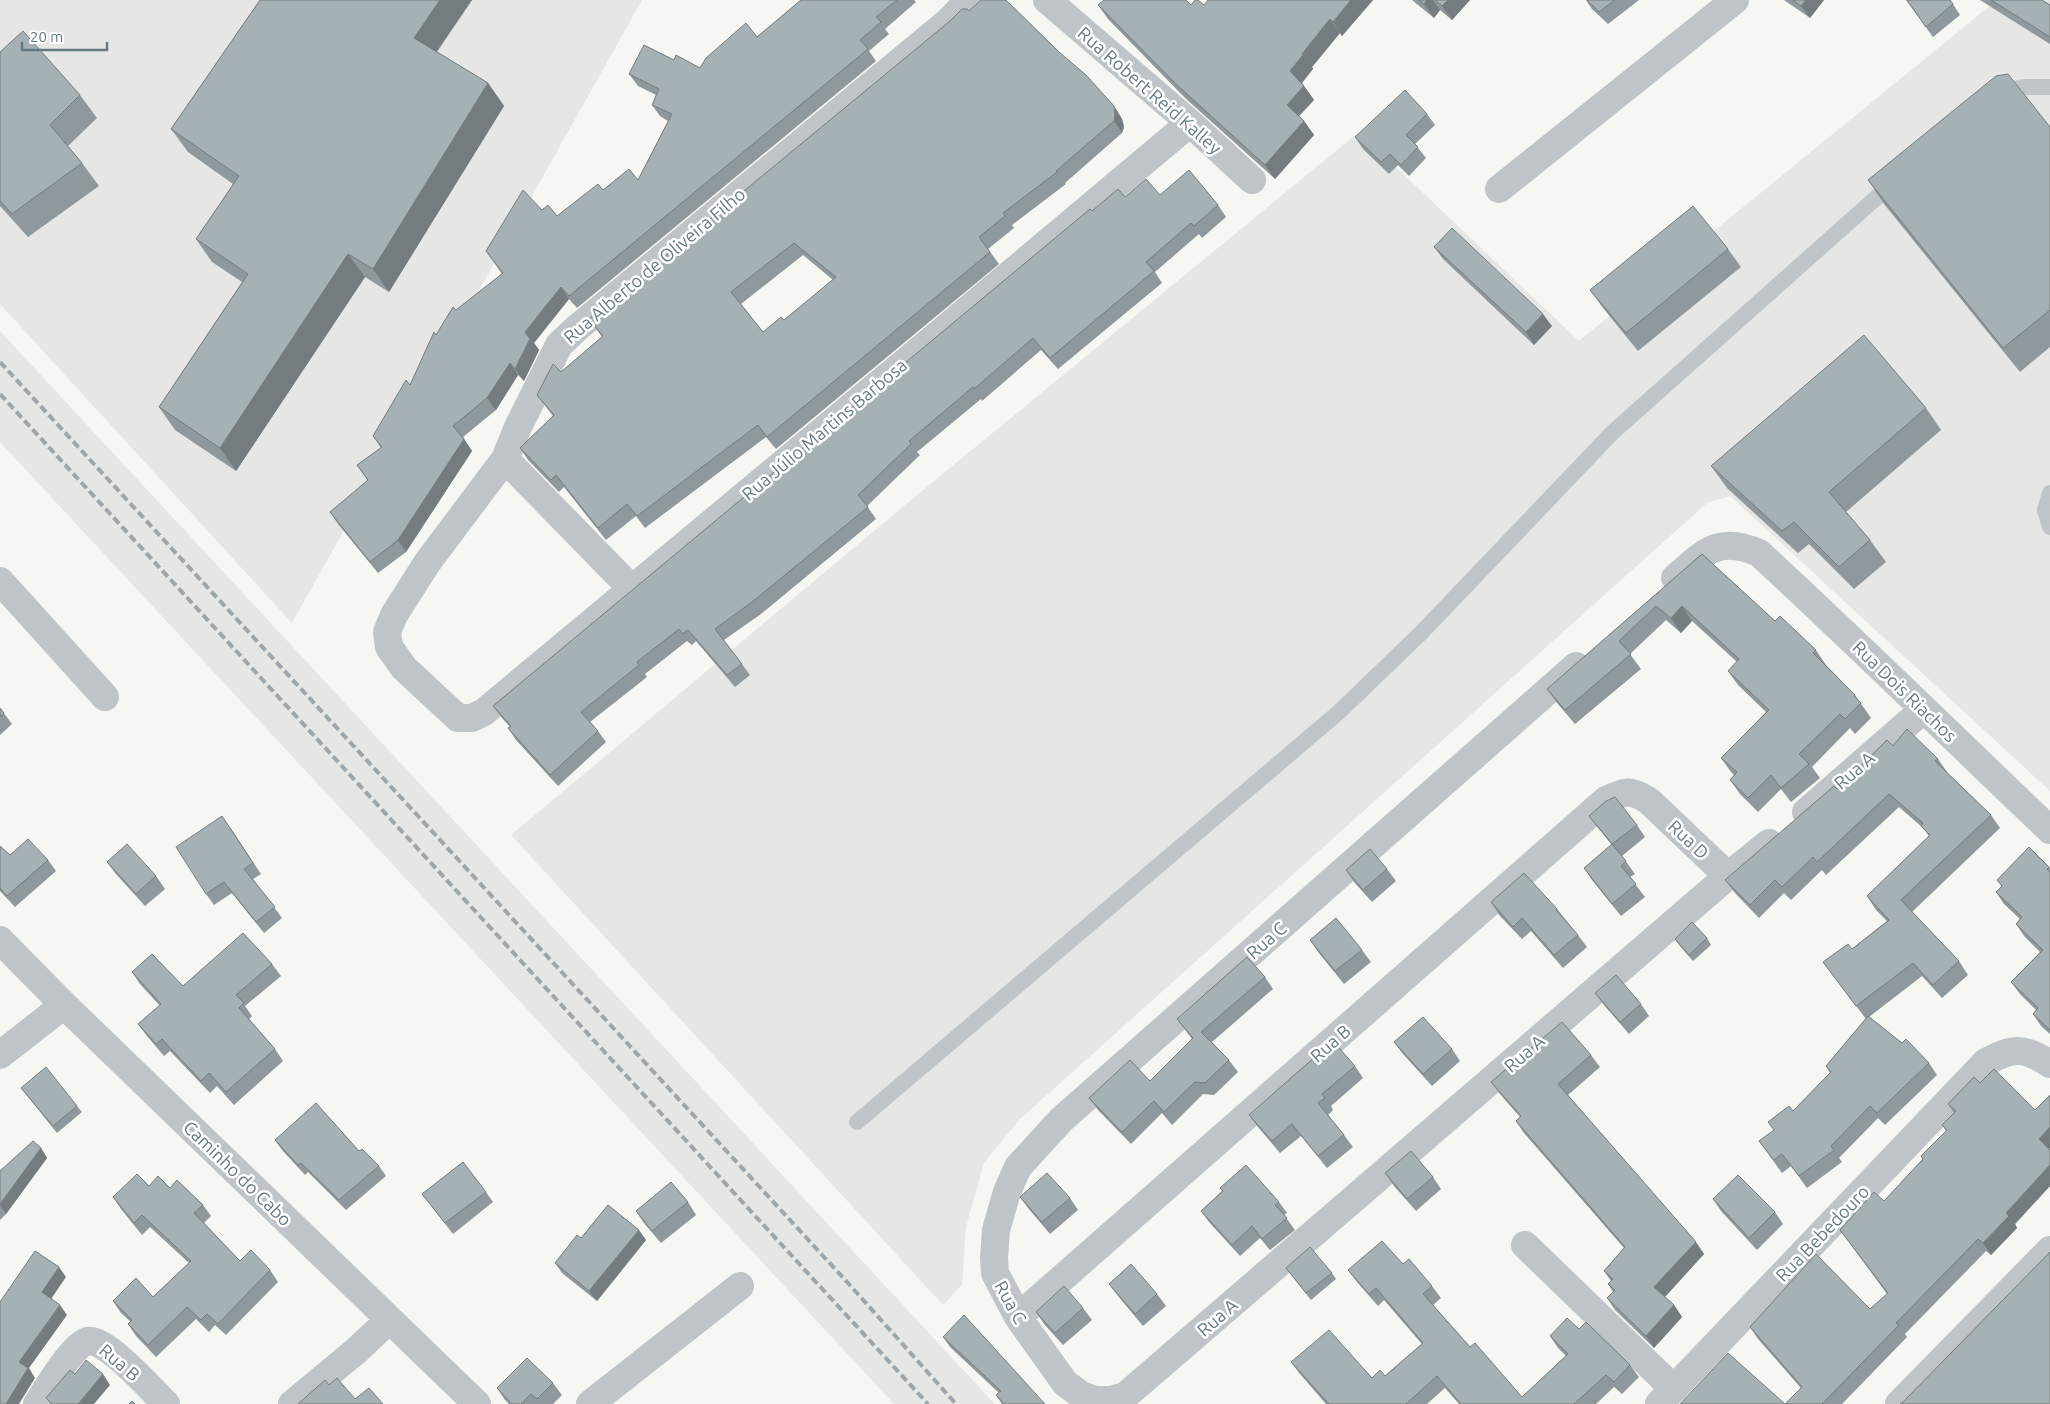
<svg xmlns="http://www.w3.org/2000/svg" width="2050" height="1404" font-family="Ubuntu,sans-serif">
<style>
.built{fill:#e6e7e5}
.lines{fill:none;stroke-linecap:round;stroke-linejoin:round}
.lane{stroke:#bec4c7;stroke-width:16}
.street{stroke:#bec4c7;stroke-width:28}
.rail{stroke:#9da6ab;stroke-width:4;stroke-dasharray:8 4;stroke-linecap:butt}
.wall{fill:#8f989c;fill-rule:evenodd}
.shaded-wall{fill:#747c7f}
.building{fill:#a6b1b5;stroke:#747c7f;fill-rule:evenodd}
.labels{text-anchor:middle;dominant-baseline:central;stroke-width:5;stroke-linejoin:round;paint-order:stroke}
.street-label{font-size:18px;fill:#637984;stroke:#fff}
</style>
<rect width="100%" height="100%" fill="#f6f6f2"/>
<path class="built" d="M0,0H642L292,623L0,304Z
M1997,0H2050V791L1730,496L1707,503L1019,1120L984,1163L966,1227L962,1285L943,1305L511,835L911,500L1359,132L1579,341Z
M0,331L992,1401L994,1404H894L0,442Z"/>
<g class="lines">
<path class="lane" d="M1998,93L2024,87H2050
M2050,493L2045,510L2050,527
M857,1122L1339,712L1421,633L1613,432L1894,182"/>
<path class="street" d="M969,0L949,21L577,328L559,345L518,427L505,459L427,563L394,615L387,632L389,647L404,668L458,718H472L484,712C720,516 956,321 1190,123
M1047,0L1190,123L1252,180
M1499,189L1735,0
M505,459L632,589
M1675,578C1705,552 1719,535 1759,553C1858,644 1953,738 2050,830
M0,581L105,697
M1576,666L1061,1120L1018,1167L1007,1192L996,1230L994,1258L995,1273L1018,1317L1065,1383L1081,1395L1095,1400H1110L1125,1396L1728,876L1769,843
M1806,812L1923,710
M0,940L64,1005L477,1404
M0,1055L64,1005
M1525,1245L1674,1389
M1018,1317L1606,800C1626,791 1630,789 1649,801L1728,876
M37,1404C47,1389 71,1347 87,1341C104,1336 153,1391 166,1404
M292,1404L356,1351L389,1320
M590,1404L740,1286
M1659,1404L1986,1062C2013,1048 2023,1046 2050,1064
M1899,1404L2050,1250"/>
<path class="rail" d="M0,362L848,1283L956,1404
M0,394L928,1404"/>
</g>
<path class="wall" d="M260,0H472L437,52L488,83L504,106L389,292L365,277L236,471L175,430L159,407L242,282L212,262L196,239L233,184L188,152L171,129Z
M801,0H914L916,2L885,29L889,34L869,51L876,61L577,308L569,299L534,343L539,350L524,381L518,375L496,410L463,437L472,451L406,552L378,573L338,524L330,512L368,481L357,465L381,448L373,436L410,385L436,335L456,310L502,274L486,251L542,210L557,216L603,190L638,180L668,121L660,116L652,105L656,95L638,86L629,74L674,60L700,68L757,37Z
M1373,0L1342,36L1340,33L1312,67L1313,69L1302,83L1314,100L1299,116L1304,121L1314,135L1275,179L1185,98L1108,19L1098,5H1204Z
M1412,0H1470L1452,20L1440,10L1434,18Z
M1586,0H1639L1608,24L1592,9Z
M1784,0H1824L1810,18Z
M1906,0L1953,4L1960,15L1933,37Z
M1980,0H2042L2050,5V44Z
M969,11L1114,106L1122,119L1124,127L1122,133L1065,183L1066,184L1012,225L1014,228L988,249L999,264L776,449L766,437L645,528L636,516L606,540L564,487L559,492L528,460L520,448L553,416L537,395L561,372L602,337L589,319ZM803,255L833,280L784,320L763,332L741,304Z
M0,52L80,95L97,118L68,146L82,163L99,186L28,237L0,206Z
M1427,114L1435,125L1415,144L1426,158L1409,176L1398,165L1389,174L1363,149L1355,137Z
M2050,127V347L2020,372L1884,204L1868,180Z
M1160,195L1218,205L1226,217L1202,238L1199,234L1155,272L1162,283L1058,369L1041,350L982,401L981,399L917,452L920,455L867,506L876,519L761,614L724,640L750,675L735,687L696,641L692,645L687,641L645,674L647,677L590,722L598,731L606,742L558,786L516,740L508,728L510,727L502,718L493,706L1092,211L1125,197Z
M1434,247L1552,326L1534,345L1443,259Z
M1728,249L1741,267L1638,351L1603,308L1590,290Z
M1926,408L1941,430L1846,512L1870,540L1886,562L1854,589L1809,544L1798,553L1727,488L1711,466Z
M1702,554L1775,621L1816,650L1826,665L1855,695L1871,718L1855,734L1850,728L1812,767L1820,778L1791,802L1781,789L1758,812L1740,794L1730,780L1734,775L1731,772L1721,758L1766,712L1738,685L1728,671L1737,662L1692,621L1681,633L1666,620L1630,654L1641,669L1575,724L1557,703L1547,689Z
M0,708L12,724L0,735Z
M1893,746L1938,759L1947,772L1946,773L1991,815L2000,828L1912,912L1959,961L1968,975L1942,998L1922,976L1869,1017L1902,1043L1929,1063L1937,1075L1885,1125L1878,1118L1839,1158L1842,1162L1807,1188L1791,1166L1782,1173L1759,1141L1774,1130L1830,1073L1826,1066L1866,1019L1823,962L1852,949L1887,921L1876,910L1867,896L1929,836L1923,828L1899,807L1826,875L1822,870L1791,900L1784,893L1759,918L1735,893L1725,880L1837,789Z
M1589,816L1637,825L1645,837L1622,856L1635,874L1630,877L1645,897L1621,916L1592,880L1584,868L1612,845L1598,828Z
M230,827L261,874L253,879L282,918L264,933L232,893L214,905L206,894Z
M0,846L10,855L48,860L56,871L15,907L0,891Z
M107,862L156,876L165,889L145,906L116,874Z
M2049,867L2050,868V1034L2041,1026L2033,1014L2036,1010L2020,994L2011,982L2040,952L2024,936L2016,924L2020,919L2004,904L1996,892L2002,886L1997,880Z
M1387,869L1396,881L1372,902L1354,882L1346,870Z
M1491,902L1557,909L1565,919L1578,935L1587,947L1563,968L1531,931L1522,939L1499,915Z
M1707,938L1711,945L1693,961L1679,945L1675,939Z
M1310,940L1362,950L1371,962L1344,984L1318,952Z
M272,964L281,976L245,1006L252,1016L249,1019L275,1049L283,1061L234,1105L217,1086L210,1093L170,1051L164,1056L147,1036L138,1024L160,1006L140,984L132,972L183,986Z
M1265,977L1273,989L1212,1042L1229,1060L1238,1072L1214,1095L1203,1094L1172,1125L1162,1113L1131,1144L1098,1110L1089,1098L1150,1081L1192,1039L1177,1019Z
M1595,993L1641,1004L1649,1016L1629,1034L1604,1005Z
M1394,1042L1452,1049L1460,1061L1432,1086L1403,1054Z
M1591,1055L1600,1067L1568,1095L1704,1254L1665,1297L1674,1305L1682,1317L1654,1348L1615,1310L1607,1298L1613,1292L1608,1284L1611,1281L1604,1271L1624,1248L1524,1133L1516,1121L1520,1117L1500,1094L1491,1082Z
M1355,1066L1363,1078L1331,1106L1333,1110L1328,1115L1344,1135L1353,1147L1327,1168L1301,1136L1280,1153L1258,1127L1249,1115Z
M1980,1083L2035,1110L2050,1095V1148L2049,1149L2050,1150V1186L2015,1224L2017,1228L1991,1255L1986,1251L1905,1334L1907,1337L1842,1404H1785L1801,1388L1758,1339L1750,1327L1870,1309L1887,1294L1840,1230L1884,1201L1923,1159L1921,1156L1946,1131L1942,1125L1954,1113L1948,1104Z
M21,1088L77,1106L82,1112L57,1133Z
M275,1140L359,1151L379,1166L386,1176L346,1210L308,1172L305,1175L282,1150Z
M41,1148L47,1158L6,1214L0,1220V1171Z
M1385,1173L1433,1177L1441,1189L1416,1211L1394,1186Z
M149,1186L170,1188L203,1205L211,1216L204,1223L240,1261L270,1270L278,1282L226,1335L215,1325L209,1332L196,1319L156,1357L136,1336L128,1324L131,1322L121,1313L113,1301L153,1297L189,1263L150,1227L142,1235L121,1209L113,1197Z
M1220,1188L1279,1202L1287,1213L1284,1215L1295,1230L1270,1250L1260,1238L1240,1256L1209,1222L1201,1211L1222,1191Z
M486,1192L493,1202L453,1234L422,1194Z
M1020,1197L1070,1198L1078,1210L1050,1234L1028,1208Z
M1713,1199L1775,1212L1783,1224L1757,1250L1721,1211Z
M688,1202L696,1215L661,1243L644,1223L636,1211Z
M581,1238L646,1240L597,1301L562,1273L555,1263Z
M1403,1264L1432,1286L1441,1298L1433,1305L1470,1347L1522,1397L1566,1356L1558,1348L1550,1336L1579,1329L1630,1365L1639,1377L1622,1394L1614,1387L1596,1404H1459L1445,1388L1427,1404H1326L1300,1374L1291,1362L1372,1378L1385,1376L1422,1344L1384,1300L1378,1306L1357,1282L1348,1270Z
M1286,1268L1332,1273L1336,1279L1311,1300Z
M1109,1284L1157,1294L1166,1306L1143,1326L1118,1296Z
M1083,1308L1092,1320L1063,1345L1044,1324L1036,1312Z
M943,1337L1045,1404H1002L996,1395L999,1393L950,1347Z
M553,1383L562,1395L553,1404H509L505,1400L497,1388Z"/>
<path class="shaded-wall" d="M440,0H472L430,61L414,38Z
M1351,0H1373L1342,36L1333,22Z
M1427,0H1433L1440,10L1434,18L1424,4Z
M1448,0H1470L1452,20L1442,6Z
M1806,0H1824L1810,18L1801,6Z
M1330,19L1340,33L1312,67L1313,69L1300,85L1290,71L1302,54Z
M488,83L504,106L389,292L373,269Z
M1304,86L1314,100L1296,119L1287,105Z
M1114,106L1122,119L1124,127L1122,133L1114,121Z
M1304,121L1314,135L1275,179L1265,165Z
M348,254L365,277L236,471L220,448Z
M561,287L569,299L534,343L539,350L524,381L515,369L525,332Z
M1543,314L1552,326L1534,345L1526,332Z
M510,363L518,375L496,410L487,398Z
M464,439L472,451L406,552L398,540Z
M1682,606L1692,621L1681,633L1671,618Z
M2050,1127V1148L2047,1151L2039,1139Z
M41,1148L47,1158L6,1214L0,1205V1204Z
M2050,1165V1186L2015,1224L2017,1228L1991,1255L1983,1243L2006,1213Z
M639,1230L646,1240L597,1301L589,1291Z
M1696,1242L1704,1254L1663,1299L1654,1287Z
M59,1267L66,1277L49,1302L42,1292Z
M60,1305L67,1315L29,1368L35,1378L19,1404H6L19,1362Z
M1674,1305L1682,1317L1654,1348L1646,1336Z
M103,1374L110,1385L94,1404H78Z"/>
<path class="building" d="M260,0H440L414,38L488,83L373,269L348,254L220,448L159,407L248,274L196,239L239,176L171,129Z
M801,0H897L876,17L881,22L860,40L868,49L569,296L561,287L525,332L530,339L515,369L510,363L487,398L453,426L464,439L398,540L370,562L330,512L368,480L357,465L382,447L373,436L406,380L410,385L434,332L436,335L453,307L456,310L503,273L486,251L523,190L542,210L548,205L557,216L598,184L603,190L629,169L638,180L672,114L652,105L659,89L629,74L644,45L674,60L676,55L700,68L706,58L746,23L757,37Z
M981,0H1006L1059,52L1086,75L1114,106L1115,115L1114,121L1056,171L1057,172L1003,213L1005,216L979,237L990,252L767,437L758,425L637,516L627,504L598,528L556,475L551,480L520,448L554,415L537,395L553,364L561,372L603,336L589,319L950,21L962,9H967L969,11ZM794,243L836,277L784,320L781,317L763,332L731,292Z
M1104,0H1186L1191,5L1195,0H1198L1204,5L1208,0H1351L1333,22L1330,19L1302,54L1303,55L1290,71L1304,86L1287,105L1304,121L1265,165L1176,84L1098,5Z
M1419,0H1427L1424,4Z
M1435,0H1448L1442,6Z
M1587,0H1615L1599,12Z
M1793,0H1806L1801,6Z
M1907,0H1950L1953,4L1926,27Z
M1991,0H2042L2050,5V37Z
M23,31L80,95L50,125L82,163L12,214L0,201V52Z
M2008,74L2050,127V310L2003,348L1868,180L1996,76Z
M1405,90L1427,114L1406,135L1418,147L1401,165L1390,154L1381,162L1355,137Z
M1189,170L1218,205L1194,226L1191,223L1146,262L1154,271L1050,358L1033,338L974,389L973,387L909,441L911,444L858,495L868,507L752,602L715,629L742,664L727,675L688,630L683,634L679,629L637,662L639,665L581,712L598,731L550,775L508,728L511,726L493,706L1090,209L1092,211L1118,189L1125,197L1146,179L1160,195Z
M1693,206L1728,249L1626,333L1590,290Z
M1452,228L1543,314L1526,332L1434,247Z
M1864,335L1926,408L1829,492L1870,540L1839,567L1794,522L1782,531L1711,466Z
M1702,554L1775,621L1780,616L1816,650L1813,653L1855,695L1854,696L1861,703L1845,719L1840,714L1799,754L1809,764L1781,788L1771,775L1748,798L1730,780L1737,772L1721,758L1769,710L1728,671L1739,659L1682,606L1671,618L1656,606L1619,641L1631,654L1565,710L1547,689Z
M0,708L4,713L0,717Z
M1907,729L1938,759L1935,761L1991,815L1901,900L1959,961L1933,985L1913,963L1856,1006L1823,962L1848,944L1852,949L1889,920L1867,896L1930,835L1921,826L1923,823L1889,794L1817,862L1813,857L1782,887L1775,880L1750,905L1725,880L1834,786L1837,789L1887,740L1893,746Z
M1615,797L1637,825L1612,844L1589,816L1606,801Z
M222,816L253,863L244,869L275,907L256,922L224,882L206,894L176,847Z
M28,839L48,860L7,896L0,888V846L10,855Z
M127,844L156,876L136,894L107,862Z
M1612,844L1626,861L1621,866L1636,884L1612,904L1584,868Z
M2029,847L2049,867L2047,869L2050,872V1030L2033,1014L2038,1008L2011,982L2043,950L2016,924L2022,917L1996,892L2002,886L1997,880Z
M1370,849L1387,869L1363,890L1346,870Z
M1524,873L1557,909L1556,910L1578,935L1554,955L1522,918L1513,927L1491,902Z
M1336,918L1362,950L1335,971L1310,940Z
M1692,922L1707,938L1689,955L1675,939Z
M243,933L272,964L236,995L244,1003L239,1008L275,1049L226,1092L209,1073L201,1081L162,1039L156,1044L138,1024L161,1004L132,972L152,954L183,986Z
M1247,957L1265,977L1201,1032L1229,1060L1205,1083L1195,1082L1164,1112L1154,1101L1122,1132L1089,1098L1130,1060L1150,1081L1193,1038L1177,1019Z
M1616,975L1641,1004L1620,1022L1595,993Z
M1868,1016L1902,1043L1906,1039L1929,1063L1877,1113L1870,1106L1831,1146L1834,1150L1799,1176L1782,1154L1774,1160L1759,1141L1774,1130L1768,1122L1789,1106L1793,1111L1831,1072L1826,1066Z
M1423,1017L1452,1049L1423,1074L1394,1042Z
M1562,1022L1591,1055L1558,1084L1696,1242L1654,1287L1674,1305L1646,1336L1607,1298L1615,1290L1608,1284L1613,1279L1604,1271L1625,1247L1516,1121L1521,1116L1491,1082Z
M1333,1041L1355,1066L1322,1094L1325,1098L1318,1103L1344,1135L1318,1156L1292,1124L1272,1141L1249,1115Z
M46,1067L77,1106L53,1126L21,1088Z
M1994,1069L2035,1110L2050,1095V1127L2039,1139L2050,1150V1165L2006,1213L2009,1216L1983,1243L1978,1239L1896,1323L1899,1325L1822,1404H1785L1802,1387L1750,1327L1816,1254L1870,1309L1888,1293L1840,1230L1874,1192L1884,1201L1923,1159L1921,1156L1947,1130L1942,1125L1956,1111L1948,1104L1974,1077L1980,1083Z
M316,1103L359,1151L362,1149L379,1166L339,1200L301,1163L298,1165L275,1140Z
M33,1141L41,1148L0,1204V1171Z
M1411,1151L1433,1177L1407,1199L1385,1173Z
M463,1162L486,1192L445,1223L422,1194Z
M1246,1165L1279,1202L1275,1205L1287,1218L1262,1239L1252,1226L1232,1245L1201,1211L1223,1191L1220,1188Z
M1047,1173L1070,1198L1042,1222L1020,1197Z
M137,1174L149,1186L158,1176L170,1188L177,1180L203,1205L194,1213L240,1261L251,1250L270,1270L218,1324L207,1314L201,1320L187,1307L148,1345L128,1324L132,1320L113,1301L136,1278L153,1297L191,1261L142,1215L134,1223L113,1197Z
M1738,1175L1775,1212L1749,1238L1713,1199Z
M671,1182L688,1202L652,1231L636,1211Z
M608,1205L639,1230L589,1291L555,1263L577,1235L581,1238Z
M1382,1241L1403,1264L1409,1259L1432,1286L1423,1294L1470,1347L1475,1343L1522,1397L1568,1354L1550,1336L1567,1318L1579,1329L1586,1322L1630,1365L1614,1382L1606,1375L1574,1404H1461L1437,1376L1406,1404H1329L1291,1362L1329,1330L1372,1378L1380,1370L1385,1376L1423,1343L1376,1288L1369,1294L1348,1270Z
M1310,1247L1332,1273L1306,1293L1286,1268Z
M35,1251L59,1267L42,1292L60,1305L19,1362L28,1368L6,1404H0V1302Z
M2050,1252V1404H1900L1902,1403Z
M1131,1264L1157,1294L1135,1314L1109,1284Z
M1064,1286L1083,1308L1055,1333L1036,1312Z
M964,1315L1045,1404H1004L996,1395L1001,1391L943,1337Z
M1728,1353L1785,1404H1680Z
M527,1358L553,1383L537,1399L531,1394L521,1404H512L497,1388Z
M86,1360L103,1374L78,1404H52L46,1398L70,1370L75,1374Z
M337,1378L355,1399L369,1388L383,1404H298L325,1380L329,1385Z
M132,1401L135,1404H129Z"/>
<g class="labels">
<g class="street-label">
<text transform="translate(1150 90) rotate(41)">Rua Robert Reid Kalley</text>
<text transform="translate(654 265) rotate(-40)">Rua Alberto de Oliveira Filho</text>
<text transform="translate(824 429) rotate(-40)">Rua Júlio Martins Barbosa</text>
<text transform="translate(1905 691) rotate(44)">Rua Dois Riachos</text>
<text transform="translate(1854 770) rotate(-41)">Rua A</text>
<text transform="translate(1689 839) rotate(43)">Rua D</text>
<text transform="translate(1266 940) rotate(-41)">Rua C</text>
<text transform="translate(1330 1043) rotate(-41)">Rua B</text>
<text transform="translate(1524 1053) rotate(-41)">Rua A</text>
<text transform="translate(238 1173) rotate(44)">Caminho do Cabo</text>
<text transform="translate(1822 1233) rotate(-46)">Rua Bebedouro</text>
<text transform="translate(1011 1302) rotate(61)">Rua C</text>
<text transform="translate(1217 1317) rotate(-41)">Rua A</text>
<text transform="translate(120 1362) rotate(40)">Rua B</text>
</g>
</g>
<path d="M22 42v8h85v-8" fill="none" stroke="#637984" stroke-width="2.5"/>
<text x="30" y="42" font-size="15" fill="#637984" stroke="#ffffff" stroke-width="4" paint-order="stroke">20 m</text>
</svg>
